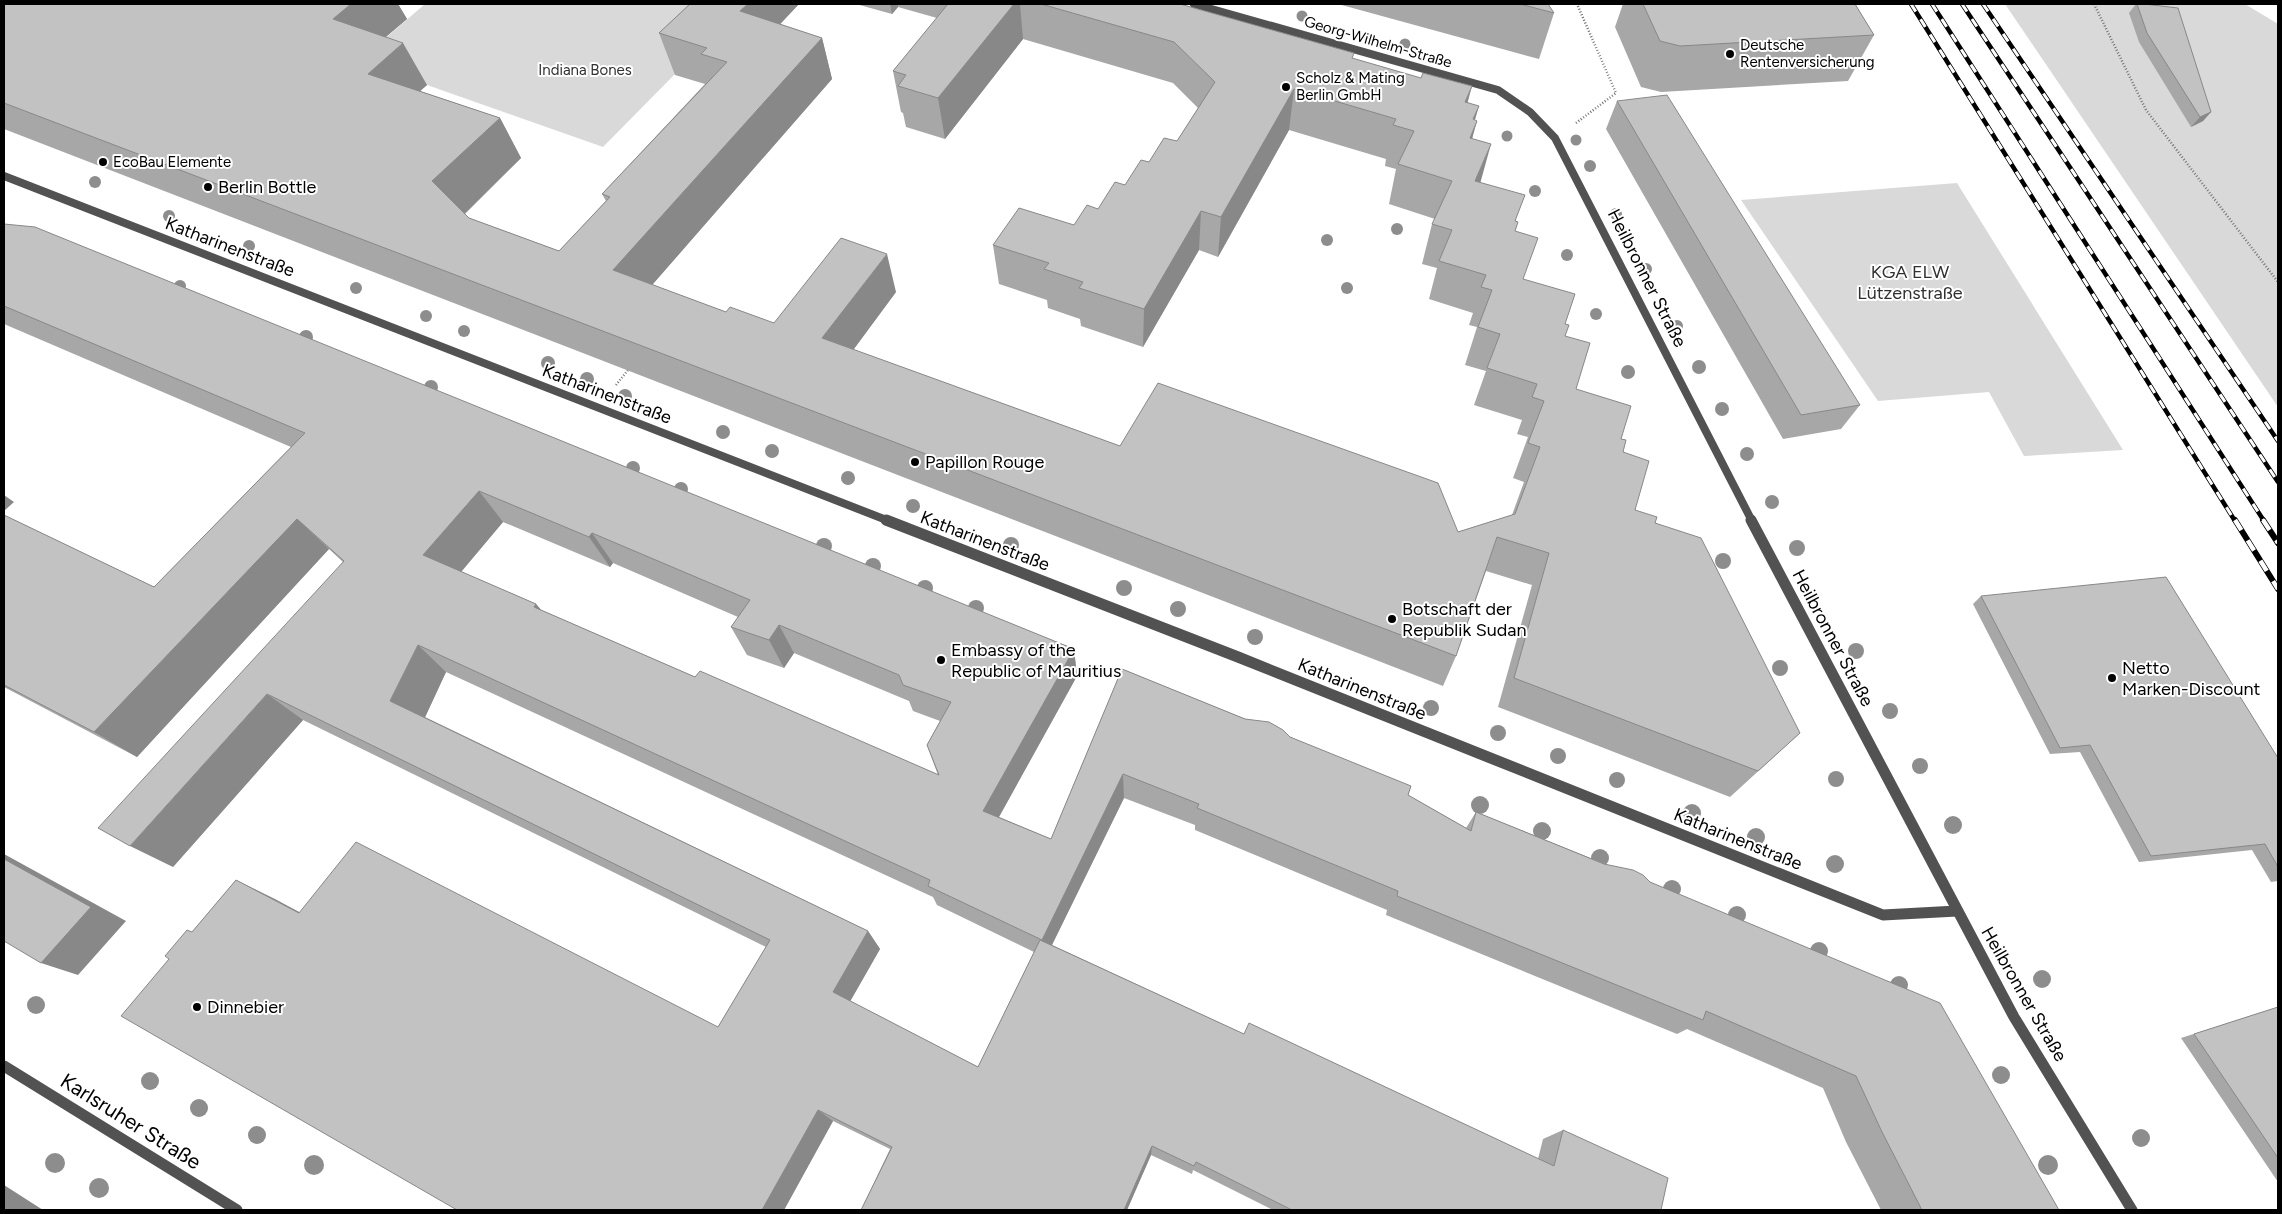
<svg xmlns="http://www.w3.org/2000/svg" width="2282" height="1214" font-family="Figtree,sans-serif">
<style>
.green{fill:#d9d9d9}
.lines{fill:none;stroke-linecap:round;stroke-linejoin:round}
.path{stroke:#747474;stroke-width:2.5;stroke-dasharray:1 2;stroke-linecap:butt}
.street-far1{stroke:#525252;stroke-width:8}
.street{stroke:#525252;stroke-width:11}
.rail-far1-casing{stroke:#000;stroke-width:4.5}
.rail-casing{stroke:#000;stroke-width:6}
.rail-far1{stroke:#fff;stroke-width:3;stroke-dasharray:9;stroke-linecap:butt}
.rail{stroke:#fff;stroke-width:4.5;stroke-dasharray:12;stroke-linecap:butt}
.tree{fill:#8d8d8d}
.wall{fill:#a7a7a7;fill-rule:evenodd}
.shaded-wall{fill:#888}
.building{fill:#c2c2c2;stroke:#888;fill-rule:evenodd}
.poi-dot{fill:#000;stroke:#fff;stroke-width:2}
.labels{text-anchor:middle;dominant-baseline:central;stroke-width:4;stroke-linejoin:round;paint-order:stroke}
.far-street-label{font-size:15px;fill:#000;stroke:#fff}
.far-poi-label{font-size:15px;fill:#000;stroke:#fff;text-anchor:start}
.far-park-label{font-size:15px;fill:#303030;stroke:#fff}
.poi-label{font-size:18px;fill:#000;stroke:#fff;text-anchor:start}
.street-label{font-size:18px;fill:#000;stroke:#fff}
.park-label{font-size:18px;fill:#303030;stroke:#fff}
.near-street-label{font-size:21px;fill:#000;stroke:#fff}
</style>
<rect width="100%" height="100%" fill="#fff"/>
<path class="green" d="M425,4H744L603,147L359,61Z
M2005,4H2245L2278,24V407Z
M1957,183L2123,450L2024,456L1989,392L1878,401L1741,200Z"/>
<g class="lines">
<path class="path" d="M2094,4L2146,110L2278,282
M1576,123L1616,93L1577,4
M616,385L628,370"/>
<path class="street-far1" d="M1194,4L1498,90L1530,112L1555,138L1752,521
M4,176L889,521"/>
<path class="street" d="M886,520L1238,657L1883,915L1957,911
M1751,520L2014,1017L2132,1210
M4,1066L237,1210"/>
<g class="rail-far1-casing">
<path id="rail-far1" d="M1911,4L2235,521
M1932,4L2264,521
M1962,4L2278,482
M1983,4L2278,441"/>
</g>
<g class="rail-casing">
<path id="rail" d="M2235,520L2278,589
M2263,520L2278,543"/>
</g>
<use href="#rail-far1" class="rail-far1"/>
<use href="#rail" class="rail"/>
</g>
<g class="tree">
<circle cx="1302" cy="16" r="5.5"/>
<circle cx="1405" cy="44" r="5.5"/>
<circle cx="1507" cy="136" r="5.5"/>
<circle cx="1576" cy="140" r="5.5"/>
<circle cx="1590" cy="166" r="6"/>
<circle cx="95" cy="182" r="6"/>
<circle cx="1535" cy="191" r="6"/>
<circle cx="1616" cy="214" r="6"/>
<circle cx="169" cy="216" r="6"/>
<circle cx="1397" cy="229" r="6"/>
<circle cx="1327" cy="240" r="6"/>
<circle cx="249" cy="246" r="6"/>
<circle cx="1567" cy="255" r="6"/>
<circle cx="1646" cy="269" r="6"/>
<circle cx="180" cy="286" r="6"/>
<circle cx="356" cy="288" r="6"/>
<circle cx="1347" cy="288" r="6"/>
<circle cx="1596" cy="314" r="6"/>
<circle cx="426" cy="316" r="6"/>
<circle cx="1677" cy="326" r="6"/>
<circle cx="464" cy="331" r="6"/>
<circle cx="306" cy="337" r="7"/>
<circle cx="548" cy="363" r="7"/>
<circle cx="1699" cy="367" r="7"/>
<circle cx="1628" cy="372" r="7"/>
<circle cx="587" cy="379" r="7"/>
<circle cx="431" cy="387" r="7"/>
<circle cx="625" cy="396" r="7"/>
<circle cx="1722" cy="409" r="7"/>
<circle cx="723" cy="432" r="7"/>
<circle cx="772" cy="451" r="7"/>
<circle cx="1747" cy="454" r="7"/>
<circle cx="633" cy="468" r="7"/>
<circle cx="848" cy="478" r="7"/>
<circle cx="681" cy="489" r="7"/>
<circle cx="1772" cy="502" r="7"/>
<circle cx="913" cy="506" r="7"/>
<circle cx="1011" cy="545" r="8"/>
<circle cx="824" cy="546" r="8"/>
<circle cx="1797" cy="548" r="8"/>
<circle cx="1723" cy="561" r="8"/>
<circle cx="873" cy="566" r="8"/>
<circle cx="925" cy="588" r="8"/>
<circle cx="1124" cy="588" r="8"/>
<circle cx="976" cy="608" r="8"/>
<circle cx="1178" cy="609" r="8"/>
<circle cx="1255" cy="637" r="8"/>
<circle cx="1856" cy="651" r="8"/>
<circle cx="1780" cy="668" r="8"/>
<circle cx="1431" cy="708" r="8"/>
<circle cx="1890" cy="711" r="8"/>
<circle cx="1498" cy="733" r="8"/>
<circle cx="1558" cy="756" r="8"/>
<circle cx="1920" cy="766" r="8"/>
<circle cx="1836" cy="779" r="8"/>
<circle cx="1617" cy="780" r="8"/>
<circle cx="1480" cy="805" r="9"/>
<circle cx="1692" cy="813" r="9"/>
<circle cx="1953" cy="825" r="9"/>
<circle cx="1542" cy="831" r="9"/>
<circle cx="1756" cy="837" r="9"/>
<circle cx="1600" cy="858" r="9"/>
<circle cx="1835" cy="864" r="9"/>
<circle cx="1672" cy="889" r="9"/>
<circle cx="1737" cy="915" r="9"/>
<circle cx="1819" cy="951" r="9"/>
<circle cx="2042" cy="979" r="9"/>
<circle cx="1899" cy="985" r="9"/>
<circle cx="36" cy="1005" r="9"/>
<circle cx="2001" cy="1075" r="9"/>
<circle cx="150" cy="1081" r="9"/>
<circle cx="199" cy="1108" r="9"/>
<circle cx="257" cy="1135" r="9"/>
<circle cx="2141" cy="1138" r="9"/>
<circle cx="55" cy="1163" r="10"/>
<circle cx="314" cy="1165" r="10"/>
<circle cx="2048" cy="1165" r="10"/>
<circle cx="99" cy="1188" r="10"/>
</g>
<path class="wall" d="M4,4H398L407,19L385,37L427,85L420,91L500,118L521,158L465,214L469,218L559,251L606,201L602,194L705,84L675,75L659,33L690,4H799L780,24L822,38L832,79L652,285L726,312L774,323L896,292L853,350L1120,446L1458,532L1512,515L1524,482L1513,478L1528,437L1517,434L1522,420L1474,405L1486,371L1465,365L1477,327L1469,325L1473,313L1429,299L1437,268L1422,264L1432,224L1435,219L1389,204L1396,169L1385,166L1386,159L1289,130L1218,257L1199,250L1143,347L1081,326L1080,319L1048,308L1047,300L999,284L993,245L1074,225L1098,209L1125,185L1149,162L1177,141L1198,108L1173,83L1023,39L945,139L906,127L903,113L901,112L893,71L937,18L898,7L892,14L856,4H1180L1354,59L1468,102L1475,120L1472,139L1480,182L1516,221L1515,232L1523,279L1565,324V336L1576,389L1621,439L1623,452L1635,510L1655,523L1800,733L1730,797L1498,707L1532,585L1486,571L1456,656L1443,686L4,129Z
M1338,4H1548L1554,13L1539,59Z
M1623,4H1855L1874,35L1848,81L1661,92L1641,87L1615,27Z
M2136,4H2144L2211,112L2203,121L2191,127L2139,42L2129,13Z
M1617,101L1860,405L1841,429L1783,439L1606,129Z
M4,224L1074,649L1077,676L999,817L1051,839L1122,669L1290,737L1408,795L1466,828L1476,812L1650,882L2059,1210H1881L1846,1142L1823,1088L1687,1029L1677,1034L1386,915L1387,910L1195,830V825L1124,798L1052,945L1244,1034L1538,1159L1543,1139L1563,1130L1661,1210H1273L1193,1170L1192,1174L1151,1155L1127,1210H861L890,1149L833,1121L784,1210H457L192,932L236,880L299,912L718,1027L766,947L303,720L173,867L343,562L329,549L137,757L4,687V515L154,587L291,447L4,324ZM503,522L610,567L613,563L738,617L731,627L747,655L784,668L794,653L909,701L913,711L940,721L927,745L938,775L695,677L541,610L536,604L461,572ZM446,672L933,897L937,905L1034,952L978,1067L850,1001L880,949L868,931L425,717Z
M1981,596L2278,758V881L2271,882L2252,850L2139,862L2080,752L2050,754L1973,604Z
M2278,1007V1182L2181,1038Z"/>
<path class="shaded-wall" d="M351,4H398L407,19L358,61L333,19Z
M748,4H799L753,53L740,11Z
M890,4H898V7L892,14Z
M1014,4H1020L1023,39L945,139L938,98Z
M822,38L832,79L632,308L613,270Z
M403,43L427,85L394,114L368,74Z
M1472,86L1461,127L1465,102Z
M1294,89L1289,130L1218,257L1221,217Z
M1479,106L1470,137L1477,121L1466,161L1473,119Z
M2211,112L2203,121L2191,127L2200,117Z
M500,118L521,158L457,221L432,181Z
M1491,144L1480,184L1475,181Z
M1201,211L1199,250L1143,347L1144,309Z
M887,254L896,292L834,376L822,338Z
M479,491L503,522L450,585L423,555Z
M4,495L14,502L4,511Z
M297,519L329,549L137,757L94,732Z
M592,533L613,563L610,567L589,537Z
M536,604L560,632L534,607Z
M779,625L794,653L784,668L769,640Z
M418,645L446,672L421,726L390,701Z
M1074,649L1077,676L990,833L983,811Z
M267,694L303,720L173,867L130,846Z
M1123,774L1124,798L1046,957L1042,940Z
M4,854L126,921L78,975L41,963L4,859Z
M236,880L275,899L336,932L299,913Z
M868,931L880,949L847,1007L833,992Z
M818,1110L833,1121L784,1210H762Z
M1152,1146L1151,1155L1127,1210H1124Z
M4,1185L43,1210H4Z"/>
<path class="building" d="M4,4H351L333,19L403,43L368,74L500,118L432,181L469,218L559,251L610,197L602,194L727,62L701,54L707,48L659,33L690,4H748L740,11L822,38L613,270L726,312L730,307L774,323L841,238L887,254L822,338L1120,446L1158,383L1438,483L1458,532L1515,514L1540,447L1528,443L1544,401L1532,397L1537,384L1487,368L1500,334L1478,327L1492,290L1481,287L1486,275L1439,261L1452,230L1432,224L1452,181L1398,164L1414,131L1393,125L1396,119L1294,89L1221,217L1201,211L1144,309L1079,288L1083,282L1044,269L1049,263L993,245L1019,208L1074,225L1087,205L1098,209L1115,182L1125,185L1141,160L1149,162L1164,138L1177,141L1215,82L1174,42L1041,4H1180L1354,53L1352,58L1421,78L1423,73L1472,86L1465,102L1479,106L1473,119L1477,121L1470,138L1491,144L1475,181L1525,195L1515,221L1518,222L1515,231L1538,238L1523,279L1575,294L1565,324L1569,325L1565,336L1590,343L1576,389L1631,406L1621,439L1626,440L1623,452L1649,461L1635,510L1657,517L1655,523L1701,538L1800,733L1758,771L1514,678L1549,553L1497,537L1456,656L4,103Z
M948,4H1014L938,98L898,86L906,75L893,71Z
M1520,4H1548L1554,13Z
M1643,4H1855L1874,35L1680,46L1660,41Z
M2137,4H2144L2178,8L2211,112L2200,117L2147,33Z
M1667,95L1860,405L1801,415L1617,101Z
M4,224L35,227L1074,649L983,811L1051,839L1122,669L1245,719L1269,722L1283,730L1290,737L1411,786L1408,795L1471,831L1476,812L1604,864L1633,870L1643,875L1650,882L1940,1003L2059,1210H1922L1882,1132L1856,1076L1706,1011L1703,1020L1397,896L1398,891L1197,808L1199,804L1123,774L1042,940L928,886L930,880L418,645L390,701L868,931L833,992L978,1067L1040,940L1244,1034L1249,1023L1554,1166L1563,1130L1668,1178L1661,1210H1292L1196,1162L1194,1166L1152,1146L1124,1210H861L892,1147L818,1110L762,1210H457L121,1016L169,959L165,956L187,930L192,932L236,880L299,913L356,842L718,1027L770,940L267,694L130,846L98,828L344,561L297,519L94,732L4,685V515L154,587L305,433L4,306ZM479,491L589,537L592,533L750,600L731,627L769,640L779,625L899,675L903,685L951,702L927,745L939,775L700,671L695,677L534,607L536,604L423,555Z
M2166,577L2278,758V867L2265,844L2151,856L2090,745L2060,748L1981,596Z
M4,859L91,907L41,963L4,941Z
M2278,1007V1158L2194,1034Z"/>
<g class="poi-dot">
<circle cx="1730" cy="54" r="5"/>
<circle cx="1286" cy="87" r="5"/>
<circle cx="103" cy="162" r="5"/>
<circle cx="208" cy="187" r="5"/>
<circle cx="915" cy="462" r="5"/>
<circle cx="1392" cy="619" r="5"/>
<circle cx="941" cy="660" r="5"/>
<circle cx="2112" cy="678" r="5"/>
<circle cx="197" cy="1007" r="5"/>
</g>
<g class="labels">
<g class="far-street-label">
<text transform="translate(1378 42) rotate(16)">Georg-Wilhelm-Straße</text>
</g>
<g class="far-poi-label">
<text x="1740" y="45">Deutsche<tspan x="1740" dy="17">Rentenversicherung</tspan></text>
<text x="1296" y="78">Scholz &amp; Mating<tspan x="1296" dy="17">Berlin GmbH</tspan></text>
<text x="113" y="162">EcoBau Elemente</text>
</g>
<g class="far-park-label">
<text x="585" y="70">Indiana Bones</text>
</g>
<g class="poi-label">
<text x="218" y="187">Berlin Bottle</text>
<text x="925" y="462">Papillon Rouge</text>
<text x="1402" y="609">Botschaft der<tspan x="1402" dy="21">Republik Sudan</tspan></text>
<text x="951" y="650">Embassy of the<tspan x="951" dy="21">Republic of Mauritius</tspan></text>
<text x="2122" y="668">Netto<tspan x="2122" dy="21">Marken-Discount</tspan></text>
<text x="207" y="1007">Dinnebier</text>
</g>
<g class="street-label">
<text transform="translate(230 247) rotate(21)">Katharinenstraße</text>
<text transform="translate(1647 278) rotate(63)">Heilbronner Straße</text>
<text transform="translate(607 394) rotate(21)">Katharinenstraße</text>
<text transform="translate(985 541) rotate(21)">Katharinenstraße</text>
<text transform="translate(1833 638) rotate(62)">Heilbronner Straße</text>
<text transform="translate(1362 689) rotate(22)">Katharinenstraße</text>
<text transform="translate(1738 839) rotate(22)">Katharinenstraße</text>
<text transform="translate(2024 994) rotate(60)">Heilbronner Straße</text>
</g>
<g class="park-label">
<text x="1910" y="272">KGA ELW<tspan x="1910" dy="21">Lützenstraße</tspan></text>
</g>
<g class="near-street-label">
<text transform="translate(131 1121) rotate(32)">Karlsruher Straße</text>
</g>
</g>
<rect width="2282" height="1214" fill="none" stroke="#000000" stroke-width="10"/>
</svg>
